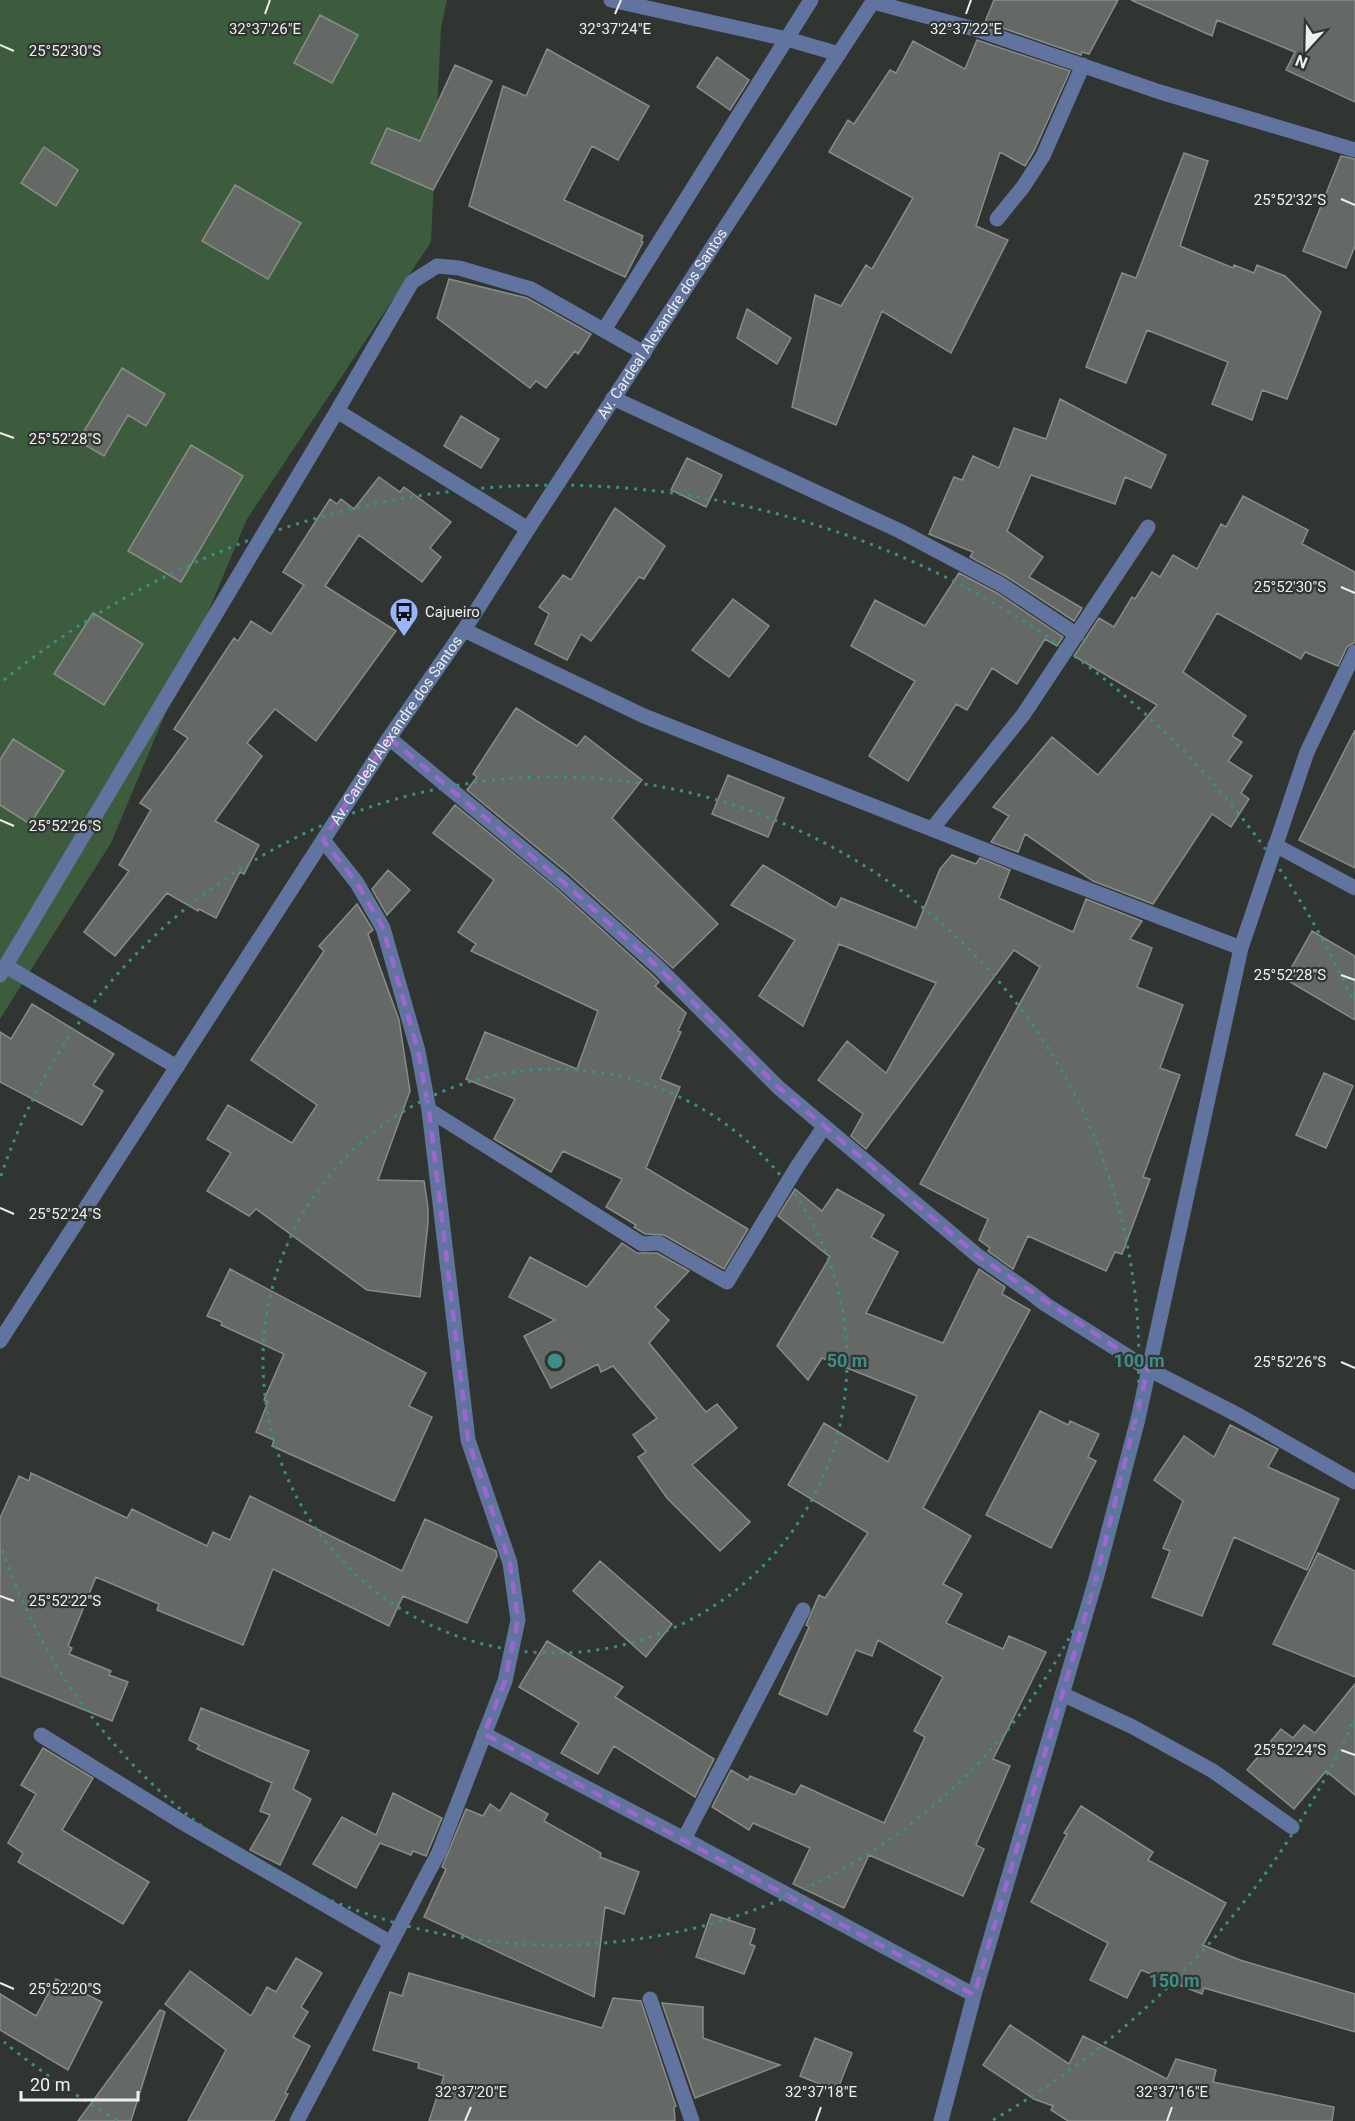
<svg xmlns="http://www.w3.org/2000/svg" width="1355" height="2121" font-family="Roboto,sans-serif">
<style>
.green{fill:#3d5c3e}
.building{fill:#656965;stroke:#888c88;stroke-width:1.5}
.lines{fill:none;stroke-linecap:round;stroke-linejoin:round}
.minor{stroke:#61739f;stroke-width:15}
.tertiary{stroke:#61739f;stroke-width:15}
.marked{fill:none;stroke:#9e67cd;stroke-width:4.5;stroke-dasharray:12 8;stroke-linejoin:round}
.ticks{fill:none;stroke:#eef0ee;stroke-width:2}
.ring{fill:none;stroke:#3c8e88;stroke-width:3;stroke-dasharray:3 6}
.labels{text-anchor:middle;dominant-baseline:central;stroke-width:4.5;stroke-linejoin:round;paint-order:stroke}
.street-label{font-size:15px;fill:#eef0ee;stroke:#313531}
.poi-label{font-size:15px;fill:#eef0ee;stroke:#313531;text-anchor:start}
.ticks-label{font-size:15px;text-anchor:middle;fill:#eef0ee;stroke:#313531;stroke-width:4.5;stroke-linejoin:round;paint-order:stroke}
.centre{fill:#3c8e88;stroke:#313531;stroke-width:3}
.ring-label{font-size:18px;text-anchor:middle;font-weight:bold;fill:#3c8e88;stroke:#313531;stroke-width:4.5;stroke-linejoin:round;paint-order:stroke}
</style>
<rect width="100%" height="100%" fill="#313531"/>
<path class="green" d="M0,0H447L441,27L431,242L247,519L111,843L0,1019Z"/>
<path class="building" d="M994,0H1118L1089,54L1082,52L1081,55L985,22Z
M1131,0H1355V102L1286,70L1295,52L1217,20L1212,36Z
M320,15L358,35L332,83L294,63Z
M977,40L1070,71L1034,151L1025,166L1000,152L976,226L1008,240L951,353L882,311L836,425L792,407L815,295L841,306L866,265L872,269L913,198L829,152L848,120L854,124L890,70L896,73L913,41L965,69Z
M547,49L649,106L618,160L592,146L564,200L643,236L641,241L643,242L625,277L469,206L503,86L526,96Z
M717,57L749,80L730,110L697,87Z
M455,65L492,81L433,190L371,163L387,128L420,141Z
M44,147L78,170L56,206L21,183Z
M1184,153L1208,161L1180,246L1233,268L1234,265L1254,273L1257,265L1285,276L1321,312L1287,399L1262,390L1252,420L1212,404L1228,362L1147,330L1126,383L1086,367L1122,273L1136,278Z
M1341,156L1355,159V246L1346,268L1303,251Z
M235,185L301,223L268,279L202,241Z
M449,279L527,298L591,334L578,354L575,351L546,388L536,381L530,388L437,318Z
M747,309L791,338L777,364L737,338Z
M122,368L165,394L146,426L128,415L104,456L78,441Z
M1060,399L1166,455L1151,488L1125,477L1115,504L1031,475L1007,531L1043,557L1029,577L1082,608L1074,621L1007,577L970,557L973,552L929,534L954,477L962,480L973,456L999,468L1014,428L1046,439Z
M461,416L499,439L481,468L444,446Z
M191,445L243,476L181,582L128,551Z
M687,458L722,475L706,507L671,490Z
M379,477L400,492L404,487L451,522L430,548L441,557L422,582L359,535L325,586L396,631L316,741L275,709L247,743L262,756L215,821L259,845L244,874L240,872L216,918L199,909L198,911L167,893L115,956L84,932L129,871L119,865L151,810L140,803L188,738L174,729L234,638L238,641L251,621L271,634L304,585L283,572L330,499L337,504L341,499L354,509Z
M1243,496L1308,530L1302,544L1355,572V642L1347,647L1338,666L1305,652L1301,659L1217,613L1183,672L1246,716L1232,736L1242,742L1228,761L1252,776L1241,793L1249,799L1231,827L1212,814L1153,904L1093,881L1025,834L1018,852L991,842L1009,816L993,807L1052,737L1098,775L1157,705L1074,656L1099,618L1114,627L1132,597L1135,599L1152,572L1160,577L1173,555L1197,569L1221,524L1226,527Z
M615,508L665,546L644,579L639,577L591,641L581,634L567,660L535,644L549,614L539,607L563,575L571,580Z
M959,573L997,593L1063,637L1057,646L1045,639L1017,684L992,668L967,710L956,704L908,781L869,756L915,681L851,646L875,600L925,626Z
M733,599L769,626L729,677L692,650Z
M93,613L143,644L104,705L54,674Z
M516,708L577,746L585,736L642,780L612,818L718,924L673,968L569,874L467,790L477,777L473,774Z
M1355,730V868L1299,840Z
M13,739L64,771L30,824L0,805V760Z
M728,775L784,798L768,837L712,814Z
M455,805L557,889L651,974L659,982L655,986L686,1013L678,1031L681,1032L660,1079L680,1087L646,1168L748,1229L724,1269L664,1235L645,1234L634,1227L636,1225L606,1207L622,1179L563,1151L551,1172L494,1139L515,1099L466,1079L485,1032L577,1069L598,1011L471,951L476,944L458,932L494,880L433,833Z
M952,855L976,864L980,858L1010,870L999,898L1073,932L1086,899L1142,921L1130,939L1152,948L1137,987L1183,1005L1160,1068L1180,1075L1143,1177L1150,1179L1122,1254L1115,1252L1106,1271L1028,1236L1013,1269L988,1251L990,1248L979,1240L988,1219L920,1184L1040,967L1014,950L866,1149L851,1136L863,1114L818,1080L847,1041L886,1073L936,983L839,944L803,1026L759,996L795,940L731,905L763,865L836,908L841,898L916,928L940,869Z
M388,870L410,890L387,915L372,889Z
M357,904L373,930L368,934L399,1020L410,1091L378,1180L424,1181L428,1208V1223L420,1297L367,1290L256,1209L249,1216L207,1191L231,1153L207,1139L228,1105L292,1143L317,1105L251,1060L324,951L319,946Z
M1312,931L1355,956V1020L1285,979Z
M32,1004L114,1054L93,1085L103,1091L82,1125L0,1082V1032L11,1039Z
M1324,1073L1353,1086L1326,1148L1296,1135Z
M795,1189L822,1211L837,1189L884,1215L871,1237L898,1252L866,1313L943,1343L979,1269L1005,1287L1002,1294L1030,1310L923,1508L971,1536L943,1584L962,1594L946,1623L1003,1649L1009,1636L1046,1652L993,1759L1010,1766L976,1845L984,1849L963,1896L869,1855L844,1908L793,1884L810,1848L753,1823L749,1830L712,1807L731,1770L748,1780L750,1776L795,1795L801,1785L884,1823L925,1737L914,1731L943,1677L878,1640L872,1656L856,1650L827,1715L779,1694L809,1627L806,1625L819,1595L825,1598L868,1533L788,1485L824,1423L888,1462L917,1396L822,1358L808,1380L777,1346L830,1257L778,1216Z
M622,1243L637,1253H657L689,1271L655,1307L669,1320L649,1343L706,1412L717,1404L737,1428L692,1465L750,1522L720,1551L667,1498L638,1457L646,1452L633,1435L657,1418L613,1366L601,1372L598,1364L551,1388L524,1336L555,1320L509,1297L530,1257L587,1287Z
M230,1269L426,1373L409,1406L432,1417L394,1501L272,1446L274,1440L256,1432L268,1402L264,1400L284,1354L221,1325L222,1322L207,1316Z
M1040,1411L1068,1425L1070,1421L1099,1434L1088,1457L1096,1461L1051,1548L986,1515Z
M1230,1425L1278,1449L1268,1467L1339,1499L1307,1570L1234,1537L1202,1616L1152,1597L1170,1551L1163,1548L1183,1501L1154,1480L1184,1436L1214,1457Z
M31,1473L127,1518L132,1509L207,1546L213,1532L230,1540L250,1496L402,1571L425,1519L496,1551L497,1556L467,1623L403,1596L389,1626L273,1569L243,1645L157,1610L159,1604L96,1577L68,1646L72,1648L69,1654L111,1671L109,1675L128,1682L112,1721L0,1676V1518L19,1476L29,1481Z
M1318,1553L1355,1571V1677L1273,1644Z
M600,1561L672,1624L646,1657L573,1591Z
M547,1641L623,1687L615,1697L714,1759L695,1797L614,1746L598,1774L561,1753L579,1723L519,1687Z
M1355,1684V1795L1326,1771L1294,1809L1247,1770L1281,1729L1293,1738L1304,1725L1315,1733Z
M201,1708L309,1751L293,1789L311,1799L280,1865L250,1850L270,1815L260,1811L272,1783L197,1749L199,1745L189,1740Z
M43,1748L93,1778L62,1830L149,1882L123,1924L18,1862L23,1853L8,1843L36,1794L21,1785Z
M393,1793L442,1818L426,1856L413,1851L411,1855L380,1843L356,1888L313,1864L342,1817L376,1835Z
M511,1793L548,1814L544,1821L601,1853L600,1857L639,1872L624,1914L605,1907L594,1997L424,1917L446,1869L442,1867L466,1809L483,1816L490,1804L500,1811Z
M1081,1806L1153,1852L1148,1860L1226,1903L1203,1945L1240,1960L1355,1994V2032L1204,1988L1202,1994L1141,1970L1127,1998L1090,1980L1108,1943L1031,1902L1067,1834L1064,1833Z
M711,1914L755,1929L750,1944L755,1946L744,1974L696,1957Z
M296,1958L322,1973L301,2007L308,2012L293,2037L310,2046L285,2093L288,2094L274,2121H188L226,2050L165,2004L190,1971L251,2016L267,1987L276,1992Z
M409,1973L602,2028L613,1998L641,2001L676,2106L674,2107L675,2121H429L444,2076L418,2068L419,2063L373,2050L390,1992L402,1996Z
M56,1979L102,2002L68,2070L0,2030V1994L36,2016Z
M662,2003L703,2007V2038L780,2065L695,2098Z
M160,2010L165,2012L131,2121H78Z
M1010,2025L1069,2064L1083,2036L1167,2079L1176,2059L1216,2070L1213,2082L1334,2107L1332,2121H1068L1051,2110L1053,2106L1034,2099L983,2065Z
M815,2038L852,2053L837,2091L800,2076Z"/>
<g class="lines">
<path class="minor" d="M611,0L787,39L839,54
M873,2L978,30L1160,92L1355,150
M997,219L1023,187L1043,156L1083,65
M604,330L811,0
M613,398L900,531L1002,585L1077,635
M337,411L528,529
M464,630L644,716L1013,861L1241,948
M389,738L563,882L658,967L779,1088L978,1256L1031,1293L1045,1304L1148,1369L1238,1415L1355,1482
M932,829L1023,715L1148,527
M1275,845L1355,888
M6,966L177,1067
M0,975L337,411L412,282L437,266L459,268L531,289L644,353
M429,1110L642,1244L659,1243L727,1282L797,1167L824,1127
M1062,1694L1133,1727L1213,1771L1292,1827
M484,1734L684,1839L974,1995
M41,1735L185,1824L391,1943
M684,1839L803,1610
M650,1999L692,2121
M297,2121L439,1852L505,1681L518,1620L510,1563L468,1440L429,1110L418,1051L383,928L357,883L323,840
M941,2121L974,1995L1096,1579L1138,1419L1241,948L1307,752L1355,652"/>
<path class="tertiary" id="s1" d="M0,1341L389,738L464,630L528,529L874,0"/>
</g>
<path class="marked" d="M389,738L563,882L658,967L779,1088L978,1256L1148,1369L1096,1579L974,1995L484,1734L505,1681L518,1620L510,1563L468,1440L429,1110L418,1051L383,928L357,883L323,840Z"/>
<path class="ticks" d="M265,14L270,0M615,14L621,0M966,14L971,0M0,45L14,51M1341,199L1355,205M0,433L14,438M1341,587L1355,593M0,820L14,826M1341,975L1355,980M0,1208L14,1214M1341,1362L1355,1368M0,1596L14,1601M1341,1750L1355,1755M0,1983L14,1989M465,2121L471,2107M816,2121L821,2107M1167,2121L1172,2107"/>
<g class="ring">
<circle cx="555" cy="1361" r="292"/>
<path d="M1 1176A584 584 0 1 1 1 1546"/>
<path d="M1352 1724A876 876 0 0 1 993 2120M117 2120A876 876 0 0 1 4 2042M4 680A876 876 0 0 1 1352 998"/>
</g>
<defs>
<g id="bus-pin" transform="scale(1.5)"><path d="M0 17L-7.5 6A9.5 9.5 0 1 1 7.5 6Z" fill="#99b5fd" stroke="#313531"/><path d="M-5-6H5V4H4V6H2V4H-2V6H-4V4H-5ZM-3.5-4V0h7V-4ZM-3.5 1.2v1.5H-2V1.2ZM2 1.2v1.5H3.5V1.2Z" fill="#111"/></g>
</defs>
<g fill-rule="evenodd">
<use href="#bus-pin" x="404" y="612"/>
</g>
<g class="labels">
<g class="street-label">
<text stroke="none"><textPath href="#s1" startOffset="1214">Av. Cardeal Alexandre dos Santos</textPath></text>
<text stroke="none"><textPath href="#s1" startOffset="728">Av. Cardeal Alexandre dos Santos</textPath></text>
</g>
<g class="poi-label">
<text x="425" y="612">Cajueiro</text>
</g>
</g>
<g class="ticks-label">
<text x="615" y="34">32°37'24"E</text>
<text x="265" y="34">32°37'26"E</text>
<text x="966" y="34">32°37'22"E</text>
<text x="65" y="56">25°52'30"S</text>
<text x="1290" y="205">25°52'32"S</text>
<text x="65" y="444">25°52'28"S</text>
<text x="1290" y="592">25°52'30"S</text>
<text x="65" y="831">25°52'26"S</text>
<text x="1290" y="980">25°52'28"S</text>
<text x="65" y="1219">25°52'24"S</text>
<text x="1290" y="1367">25°52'26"S</text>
<text x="65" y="1606">25°52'22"S</text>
<text x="1290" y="1755">25°52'24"S</text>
<text x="65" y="1994">25°52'20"S</text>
<text x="471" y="2097">32°37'20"E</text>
<text x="821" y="2097">32°37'18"E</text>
<text x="1172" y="2097">32°37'16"E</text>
</g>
<circle cx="555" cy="1361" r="9" class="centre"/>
<g class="ring-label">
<text x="847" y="1367">50 m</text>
<text x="1139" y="1367">100 m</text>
<text x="1174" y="1987">150 m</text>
</g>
<g transform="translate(1307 48) rotate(202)" stroke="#313531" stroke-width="4.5" paint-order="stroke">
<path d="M0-4.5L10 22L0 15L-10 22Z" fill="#eef0ee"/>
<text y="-9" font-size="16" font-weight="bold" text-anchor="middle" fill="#eef0ee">N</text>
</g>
<path d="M21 2091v9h117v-9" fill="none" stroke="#eef0ee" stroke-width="3"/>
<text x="30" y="2091" font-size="18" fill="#eef0ee" stroke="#313531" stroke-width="4.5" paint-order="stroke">20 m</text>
</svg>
